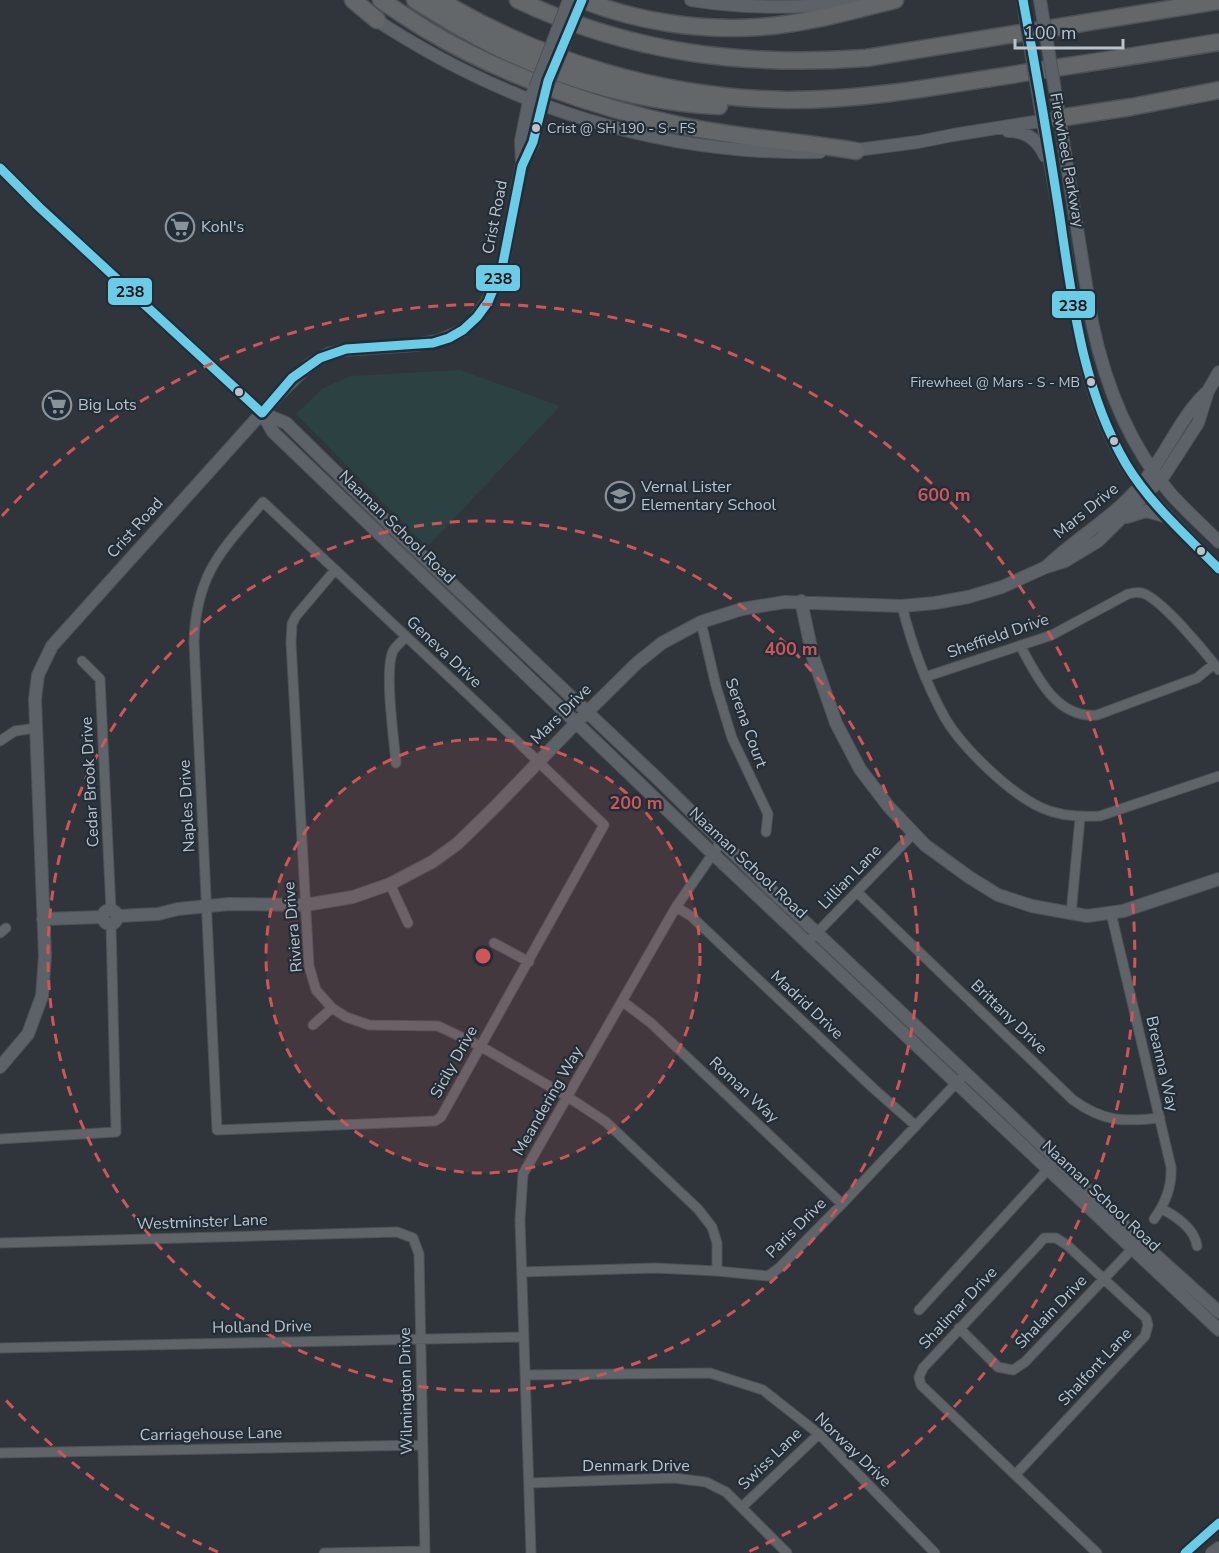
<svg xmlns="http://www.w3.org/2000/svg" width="1219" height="1553" font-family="'Nunito Sans',sans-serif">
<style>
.green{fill:#2c4242}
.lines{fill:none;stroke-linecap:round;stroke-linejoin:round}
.street-casing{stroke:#4d5156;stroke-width:11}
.secondary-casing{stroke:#4d5156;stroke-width:14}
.highway-casing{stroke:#4c5257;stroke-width:19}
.street{stroke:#5f6469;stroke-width:9}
.secondary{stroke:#5d6268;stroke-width:12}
.highway{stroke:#646769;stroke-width:16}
.secondary-bridge-casing{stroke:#4d5156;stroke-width:14;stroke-linecap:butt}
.secondary-bridge{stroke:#5d6268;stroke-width:12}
.bus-1-casing{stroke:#222d37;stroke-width:14}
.bus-1{stroke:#6bcce7;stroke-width:9}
.ring{fill:none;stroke:#ce5659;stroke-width:3;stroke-dasharray:10 8}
.bus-dot{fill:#bac3cb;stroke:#222d37;stroke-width:2}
.labels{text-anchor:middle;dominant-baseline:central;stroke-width:4.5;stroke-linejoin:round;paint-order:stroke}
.bus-label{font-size:14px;fill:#bac3cb;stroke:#222d37;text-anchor:start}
.street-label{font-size:16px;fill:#bac3cb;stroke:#222d37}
.poi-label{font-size:16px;fill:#bac3cb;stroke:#222d37;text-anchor:start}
.centre{fill:#ce5659;stroke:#222d37;stroke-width:3}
.ring-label{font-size:18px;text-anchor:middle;font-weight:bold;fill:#ce5659;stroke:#222d37;stroke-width:4.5;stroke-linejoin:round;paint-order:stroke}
.line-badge{stroke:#222d37;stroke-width:2}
.pale-badge-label{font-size:16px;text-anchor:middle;font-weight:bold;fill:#111}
</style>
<rect width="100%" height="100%" fill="#2f353b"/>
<path class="green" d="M460,370L560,406L427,547L296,414L322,389L350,376Z"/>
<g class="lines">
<g class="street-casing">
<path id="street" d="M263,502L493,718L604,825L441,1117L435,1121L217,1130L194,642C196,574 221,551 263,502Z
M335,570L296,616L292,624L291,643L309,966L316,990L332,1008L346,1017L369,1025L438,1026L480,1046L568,1097L606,1122L698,1209L712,1227L717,1243V1271
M902,606C912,646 925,682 945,718C962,747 1010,794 1042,808C1059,816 1082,817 1100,816L1219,776
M701,622L716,686L732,738L768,814L766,832
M1021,647C1037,677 1057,719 1097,715L1197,678L1214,664
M82,661L100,679L111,910
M925,677L1052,635L1128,594C1132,593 1137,592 1142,593C1161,598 1205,652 1219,670
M0,741L15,731L36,728
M396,763C394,739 384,670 393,651C396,646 402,641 406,637
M390,884L408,923
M857,892L1073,1100C1104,1122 1123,1122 1160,1118
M676,907L691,916L873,1088L916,1126
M1111,913L1171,1167C1172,1187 1166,1203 1154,1219
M1071,914L1080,818
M0,933L6,928
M808,942L914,833
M494,943L529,962
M622,1001L651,1023L842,1204
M313,1025L332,1008
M0,1139L116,1132L111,924
M1162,1209C1176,1216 1195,1229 1197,1246
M0,1243L397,1232L413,1238L419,1254L425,1553
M522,1272L655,1268L717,1271L768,1276L779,1268L842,1204L961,1078
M919,1310L1051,1166
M959,1328L998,1367L1013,1370L1025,1362L1136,1245
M0,1348L524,1337
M525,1375L710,1373L763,1390L819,1434L935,1553
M0,1453L422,1445
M1016,1474L1145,1336L1148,1325L1146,1318L1067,1245L1056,1238H1044L1037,1246L923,1368L919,1377L921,1385L1097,1553
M529,1483L674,1478L706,1482L726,1492L787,1553
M743,1506L819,1434
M324,1553L425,1551
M531,1553L520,1220L523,1174L676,907L721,842"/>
</g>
<g class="secondary-casing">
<path id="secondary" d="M691,0C749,9 808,9 866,0
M1023,0L1025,15
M1040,0L1042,12
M370,16C504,105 658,156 820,152
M1054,84L1092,322C1105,384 1129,445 1170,493C1185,510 1203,526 1219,542
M1037,87C1045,137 1055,186 1063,236C1075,315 1084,393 1125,463C1150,503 1187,535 1219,569
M1008,131C1026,131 1038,140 1045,156
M849,151L918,142L953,135L1059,118
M523,162L533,144L543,99
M0,168L39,207L262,413L273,432L712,853L1219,1330
M262,413L286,423L396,531L659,780L769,888L1008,1113L1139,1240L1219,1312
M1127,517L1146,511L1168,517
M1047,566C1077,537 1113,518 1141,485C1166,456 1180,416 1208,391
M801,601L813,657L836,723L860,769L889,807L925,845L969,877L998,895L1032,906L1087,916L1123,911L1219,879
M103 917a7 7 0 1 1 14 0a7 7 0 1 1-14 0Z
M118,916L158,914L178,909L229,904L305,905L353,897L390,884L432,862L457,844L494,808L574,725L637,663L662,643L701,622L742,609L785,602L902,606L935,603L968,597L1002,587L1046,567L1065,561L1098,541L1163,477L1198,423L1208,391L1219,372
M43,919L103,917
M0,1067L28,1034L42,996L45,956L35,699L38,675L52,646L277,396L310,364L328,354L344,350L415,345L437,341L462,331L474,320L486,303L501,275L522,163L521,141L529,101L535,88
M1185,1553L1219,1523
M1212,1553L1219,1548"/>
</g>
<g class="highway-casing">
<path id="highway" d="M353,0L377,20
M381,0C396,10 412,21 427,30C500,74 596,108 679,125C737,138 797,141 856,151
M415,0C442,17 470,34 499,48C566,80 644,103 719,106
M439,0C544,63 665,98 788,100C857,100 923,89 991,78C1067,66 1143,55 1219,42
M518,0C630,53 743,67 866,58L1219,1
M583,0C638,22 700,31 759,27C805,24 850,11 895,0
M1059,118L1131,107L1219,90"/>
</g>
<use href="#street" class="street"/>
<use href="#secondary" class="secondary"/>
<use href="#highway" class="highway"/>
<g class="secondary-bridge-casing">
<path id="secondary-bridge" d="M1042,12L1054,84
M1025,15L1037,87
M535,88L569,0
M545,92L573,21"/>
</g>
<use href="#secondary-bridge" class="secondary-bridge"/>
<g class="bus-1-casing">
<path id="bus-1" d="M1023,0C1036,70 1048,140 1059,211C1072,297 1081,387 1126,464C1150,504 1187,536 1219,569
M0,168L39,207L262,413
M262,413L292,378L320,358L346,349L433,343L449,338L463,330L477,317L488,302L502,268L522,166L533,142L548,81L582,0
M1185,1553L1219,1523"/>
</g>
<use href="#bus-1" class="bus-1"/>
</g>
<circle cx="483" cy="956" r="217" fill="#ce5659" fill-opacity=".12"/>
<g class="ring">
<circle cx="483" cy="956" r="217"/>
<circle cx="483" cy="956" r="435"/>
<path d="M218 1552A652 652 0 0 1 2 1396M2 516A652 652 0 1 1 748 1552"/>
</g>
<defs>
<g id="supermarket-ring" transform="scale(1.5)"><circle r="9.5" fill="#222d37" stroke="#899199" stroke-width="1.5"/><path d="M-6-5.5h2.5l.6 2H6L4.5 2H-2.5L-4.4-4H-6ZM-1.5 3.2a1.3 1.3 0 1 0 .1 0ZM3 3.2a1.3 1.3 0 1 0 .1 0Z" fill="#899199"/></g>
<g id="school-ring" transform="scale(1.5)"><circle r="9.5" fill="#222d37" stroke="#899199" stroke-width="1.5"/><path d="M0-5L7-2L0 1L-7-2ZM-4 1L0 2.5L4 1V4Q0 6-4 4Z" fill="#899199"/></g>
</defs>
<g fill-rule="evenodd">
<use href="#supermarket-ring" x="180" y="227"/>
<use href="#supermarket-ring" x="57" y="405"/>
<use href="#school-ring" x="620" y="496"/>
</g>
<g class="bus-dot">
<circle cx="536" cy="128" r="5"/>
<circle cx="1091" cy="382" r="5"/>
<circle cx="239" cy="392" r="5"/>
<circle cx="1114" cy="441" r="5"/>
<circle cx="1201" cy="551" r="5"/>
</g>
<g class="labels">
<g class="bus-label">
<text x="547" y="128">Crist @ SH 190 - S - FS</text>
<text x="1080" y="382" text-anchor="end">Firewheel @ Mars - S - MB</text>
</g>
<g class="street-label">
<text transform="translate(1067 160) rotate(80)">Firewheel Parkway</text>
<text transform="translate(495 217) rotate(-79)">Crist Road</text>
<text transform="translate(1086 511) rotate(-39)">Mars Drive</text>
<text transform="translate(397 527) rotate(44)">Naaman School Road</text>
<text transform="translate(135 528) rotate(-48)">Crist Road</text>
<text transform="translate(998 636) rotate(-19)">Sheffield Drive</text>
<text transform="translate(444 652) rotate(43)">Geneva Drive</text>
<text transform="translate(561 714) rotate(-45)">Mars Drive</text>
<text transform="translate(746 723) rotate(70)">Serena Court</text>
<text transform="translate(90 782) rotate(-93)">Cedar Brook Drive</text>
<text transform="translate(187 806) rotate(-93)">Naples Drive</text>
<text transform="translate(748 863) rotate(43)">Naaman School Road</text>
<text transform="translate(850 877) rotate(-46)">Lillian Lane</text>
<text transform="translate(293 927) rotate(-95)">Riviera Drive</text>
<text transform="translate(807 1005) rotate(43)">Madrid Drive</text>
<text transform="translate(1009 1017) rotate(44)">Brittany Drive</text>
<text transform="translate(454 1062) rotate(-61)">Sicily Drive</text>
<text transform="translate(1162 1064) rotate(77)">Breanna Way</text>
<text transform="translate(744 1090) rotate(43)">Roman Way</text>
<text transform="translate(548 1101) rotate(-60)">Meandering Way</text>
<text transform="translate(1101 1196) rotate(43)">Naaman School Road</text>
<text transform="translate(202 1222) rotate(-2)">Westminster Lane</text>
<text transform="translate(796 1228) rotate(-45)">Paris Drive</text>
<text transform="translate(958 1308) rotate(-47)">Shalimar Drive</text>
<text transform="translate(1051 1312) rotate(-46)">Shalain Drive</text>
<text transform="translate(262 1327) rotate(-1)">Holland Drive</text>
<text transform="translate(1095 1367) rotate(-47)">Shalfont Lane</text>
<text transform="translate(406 1391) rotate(-91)">Wilmington Drive</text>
<text transform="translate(211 1434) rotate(-1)">Carriagehouse Lane</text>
<text transform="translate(853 1450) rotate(44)">Norway Drive</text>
<text transform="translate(770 1459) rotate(-44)">Swiss Lane</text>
<text x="636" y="1466">Denmark Drive</text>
</g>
<g class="poi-label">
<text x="201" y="227">Kohl's</text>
<text x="78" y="405">Big Lots</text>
<text x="641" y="487">Vernal Lister<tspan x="641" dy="18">Elementary School</tspan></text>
</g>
</g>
<circle cx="483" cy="956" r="9" class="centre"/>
<g class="ring-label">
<text x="944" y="501">600 m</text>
<text x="791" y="655">400 m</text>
<text x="636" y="809">200 m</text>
</g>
<g class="line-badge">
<rect x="475" y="264" width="46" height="28" rx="6" fill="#6bcce7"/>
<rect x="107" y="277" width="46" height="29" rx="6" fill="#6bcce7"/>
<rect x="1051" y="290" width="45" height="29" rx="6" fill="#6bcce7"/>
</g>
<g class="pale-badge-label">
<text x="498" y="284">238</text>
<text x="130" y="297">238</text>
<text x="1073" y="311">238</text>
</g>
<path d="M1015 39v9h108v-9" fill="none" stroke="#bac3cb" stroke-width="3"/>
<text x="1024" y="39" font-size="18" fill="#bac3cb" stroke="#222d37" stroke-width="4.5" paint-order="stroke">100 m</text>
</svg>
